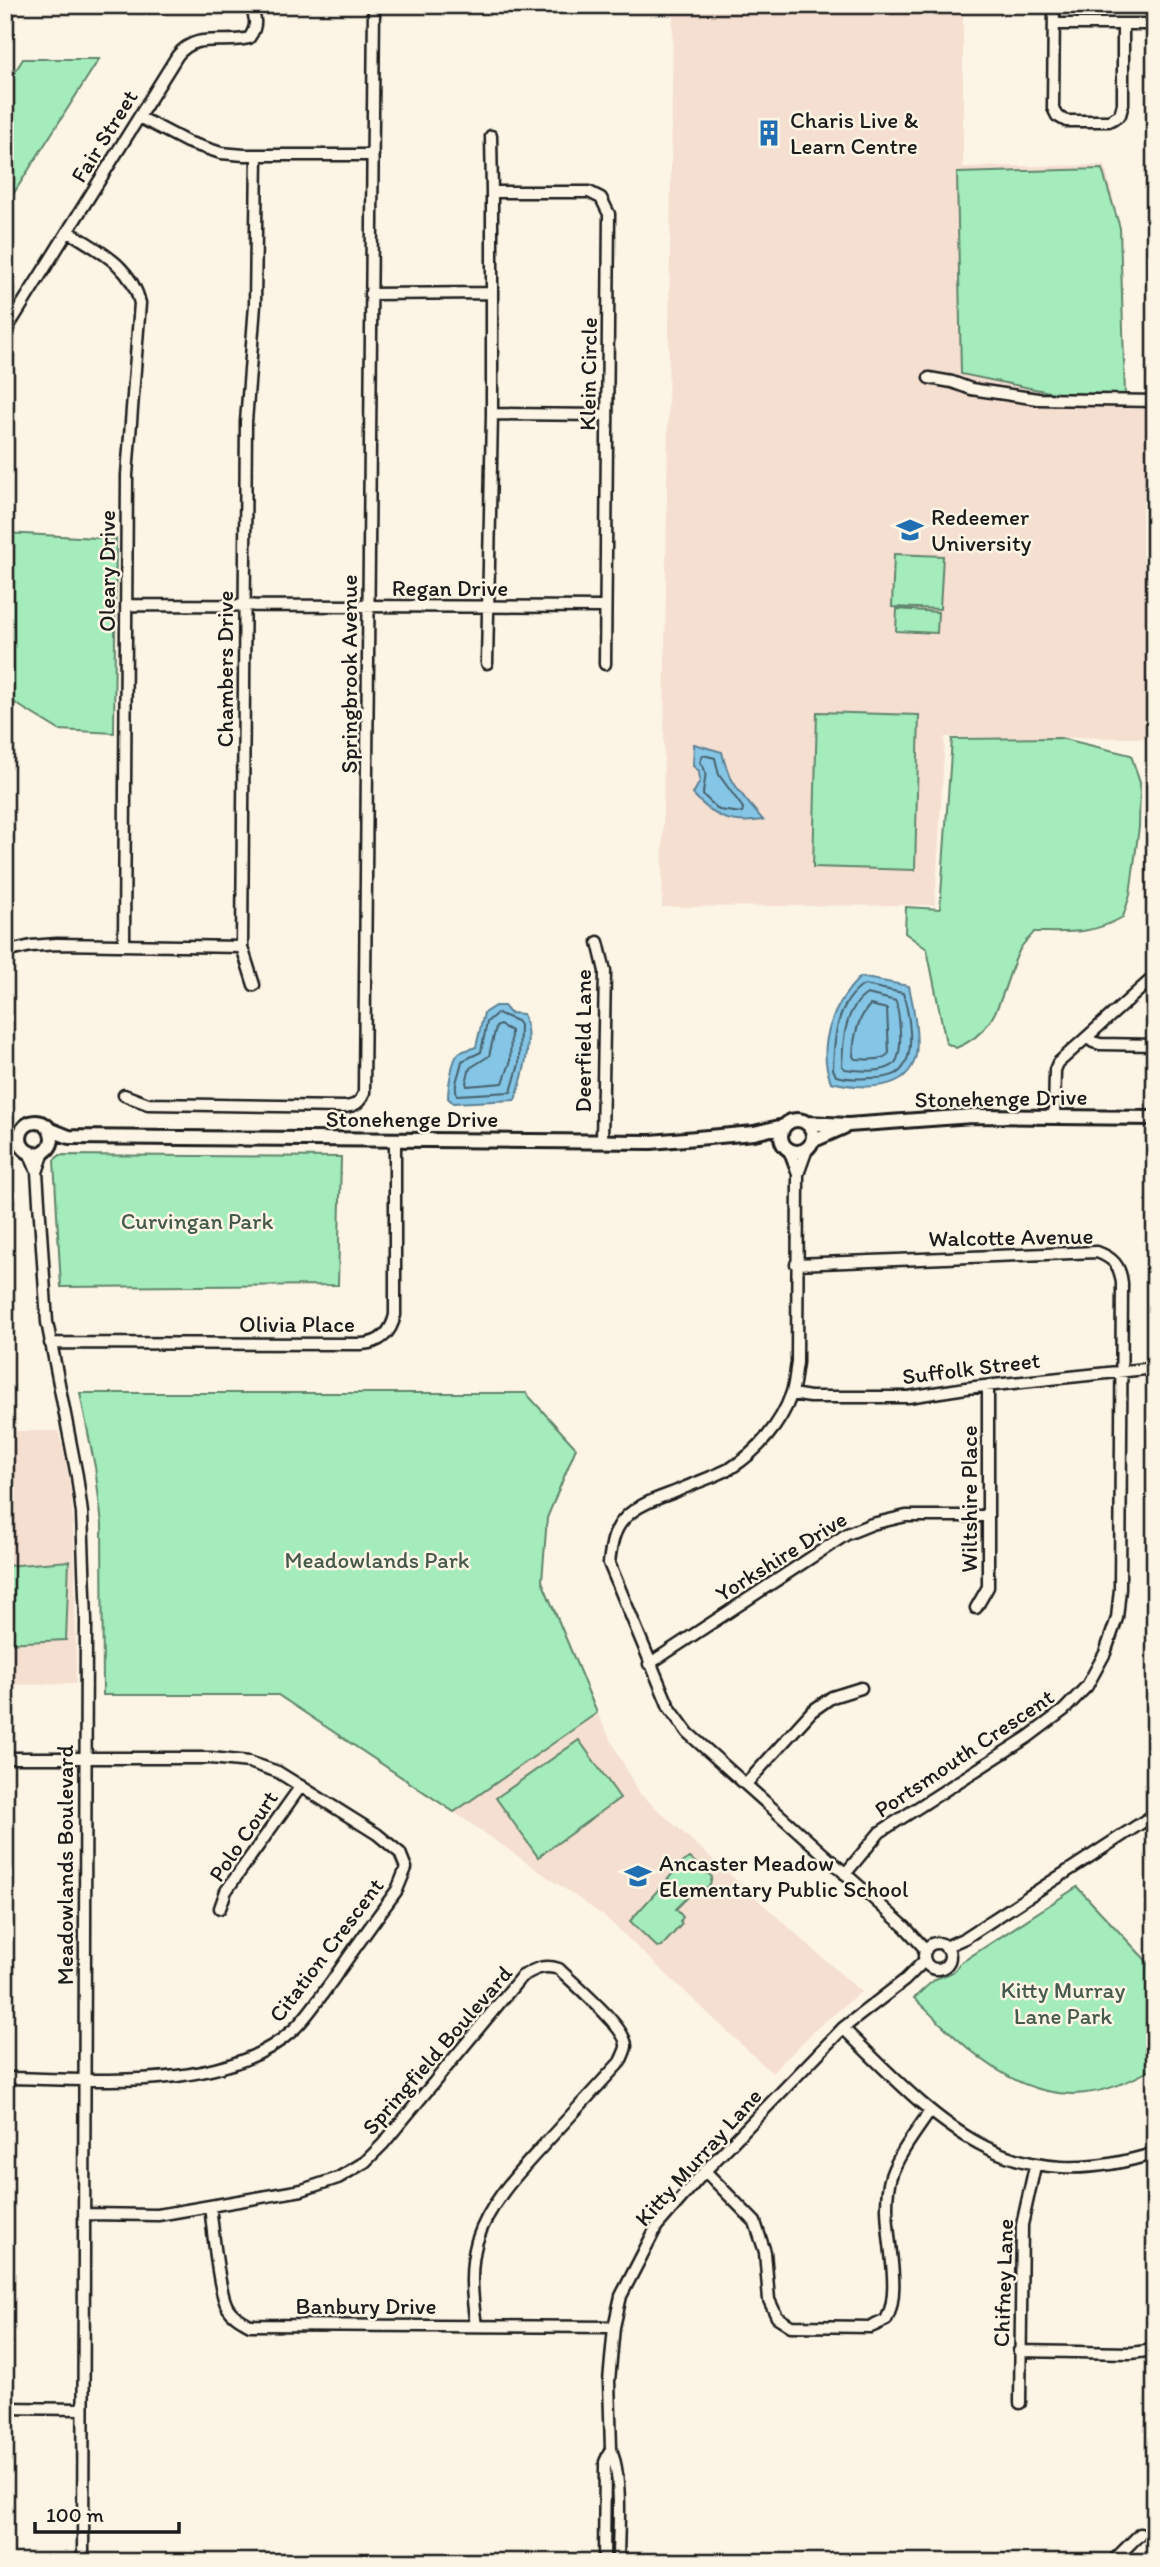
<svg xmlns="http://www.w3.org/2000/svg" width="1160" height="2567" font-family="Itim,sans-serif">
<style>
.built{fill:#f5dfd1}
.green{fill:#a4ecbb;stroke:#60846c;stroke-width:2}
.water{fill:#85c5e5;stroke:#5b8195;stroke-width:2}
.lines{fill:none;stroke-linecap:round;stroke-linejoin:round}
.shore{stroke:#46606c;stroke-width:2}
.minor-casing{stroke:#1c1c1c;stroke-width:15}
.tertiary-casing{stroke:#1c1c1c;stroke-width:18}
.minor{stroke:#fcf5e5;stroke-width:10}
.tertiary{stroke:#fcf5e5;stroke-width:12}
.labels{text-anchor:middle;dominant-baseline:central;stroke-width:5;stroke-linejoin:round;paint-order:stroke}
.poi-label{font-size:23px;fill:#1c1c1c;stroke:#fcf5e5;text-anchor:start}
.street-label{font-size:23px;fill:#1c1c1c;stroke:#fcf5e5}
.park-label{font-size:23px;fill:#455a4c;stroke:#fcf5e5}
</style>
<rect width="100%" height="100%" fill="#fcf5e5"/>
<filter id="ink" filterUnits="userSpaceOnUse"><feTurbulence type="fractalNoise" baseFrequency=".0143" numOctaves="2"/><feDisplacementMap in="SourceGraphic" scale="14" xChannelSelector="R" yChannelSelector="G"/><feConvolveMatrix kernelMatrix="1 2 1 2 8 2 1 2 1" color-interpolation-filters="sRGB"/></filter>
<g filter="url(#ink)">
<path class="built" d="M673,5H963V167L1105,165L1120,228L1125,408L1155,409V738L945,737L935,905L662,907Z
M5,1431H58L66,1458L72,1501L75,1571L76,1684L5,1685Z
M597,1713L638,1792L861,1992L817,2028L772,2073L604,1916L454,1812Z"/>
<path class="green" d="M23,59H99L5,207V87Z
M1102,169L1120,228L1125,395L1059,394L961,374L957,173Z
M5,533L116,539L114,733L59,730L5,697Z
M894,554L943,556L940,609L892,607Z
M897,609L938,612L937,633L896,631Z
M817,712L919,715L915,870L813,867Z
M1060,738L1131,755L1140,783L1139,827L1130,895L1123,917C1091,935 1070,932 1034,932C1030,938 1023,943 1020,949C1000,988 1003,1029 956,1048L946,1043L927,949L905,933L906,907L940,909L952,739Z
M60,1155L341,1157L338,1285L61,1287L54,1160Z
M80,1393H526L576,1448L547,1518L542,1581L597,1713L454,1812L278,1695H103L102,1524L95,1467Z
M69,1561L66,1640L5,1643V1566Z
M579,1740L620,1798L538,1857L496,1798Z
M690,1858L712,1877L710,1885L704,1889L699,1886L676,1909L683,1917L680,1922L682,1924L662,1946L657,1947L630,1921L684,1861Z
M1077,1887L1155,1970V2067C1050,2131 988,2070 914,1998C921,1992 928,1984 936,1979C945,1974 954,1975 959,1964Z"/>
<path class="water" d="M694,744L722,752C727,780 744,798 763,820C731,825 714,818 693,794L700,781L699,771L693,766Z
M860,977L909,986C913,1003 921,1047 914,1062C902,1093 857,1088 831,1082C816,1045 834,1003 860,977Z
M495,1006H504L510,1013L523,1014C534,1040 524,1075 515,1100L453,1103L448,1098C448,1089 452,1058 459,1053C463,1051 471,1049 476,1047L484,1013Z"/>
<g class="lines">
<path class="shore" d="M703,755L715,758L719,775L743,808L742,813L719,810L703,795C703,782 710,774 700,762Z
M864,985L903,993C909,1014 917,1054 900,1071C892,1078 878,1078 869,1078C857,1079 847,1079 836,1076L833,1069C834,1039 836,1003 864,985Z
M867,994L896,1001C899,1014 905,1055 893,1065C883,1073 857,1071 845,1069L842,1066C843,1041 844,1009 867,994Z
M870,1005L887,1009L889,1053C882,1062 866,1059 855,1059L853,1056C854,1037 857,1019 870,1005Z
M497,1013L517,1021L520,1025L519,1064L511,1092L457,1095C453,1084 460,1073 462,1061L481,1052L487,1022Z
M500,1025L511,1031L510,1063L503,1083L467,1086L466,1082L470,1068L489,1056L496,1027Z"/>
<g class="minor-casing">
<path id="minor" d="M1054,5L1053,108L1057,116L1066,121H1109L1120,115L1123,104V24
M1054,24H1155
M139,117L187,142L221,153L244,155H373
M491,136L492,192H589L601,198L609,214L605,664
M68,231C99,251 131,265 140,303L127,475L124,945
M370,294L492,293
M5,332L177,56C196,31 223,45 249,38C258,26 256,18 250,6
M929,378L952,382L971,389L1038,399L1155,401
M492,414L607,415
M127,605L604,607
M487,663L492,414V192
M598,942L605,971L602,1141
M5,952L31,946L57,944L242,947
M254,985L242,947L246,422L255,305L257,155
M1087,1037L1093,1042L1100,1044L1155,1045
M124,1095L148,1104L344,1107C355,1106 360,1103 364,1093L374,5
M1054,1117L1055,1070L1058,1063L1155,976
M807,1149L798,1174L797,1363C795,1373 795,1385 791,1395C781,1424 757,1452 731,1468C714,1477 694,1483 677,1491C659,1498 638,1504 625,1518C613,1530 611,1547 609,1563L669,1707L688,1733L905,1927L926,1950
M789,1150L798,1174
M29,1152L37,1172
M44,1152L37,1172L47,1322L77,1476L82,1513L86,1621L83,2562
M796,1264L1097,1252C1113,1258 1120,1265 1122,1283L1120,1589L1117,1618L1105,1653L1087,1686L1064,1710L1028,1737L880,1832L845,1874
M50,1343L362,1344C380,1343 391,1333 395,1315V1139
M792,1394L810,1397H908L966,1388L1155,1368
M976,1608L988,1587V1387
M649,1664L847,1534L872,1524L906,1516H988
M5,1758H211L249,1762L278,1772L377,1834L400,1853L406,1868L397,1890C375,1920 353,1950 332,1981C319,1998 308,2017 292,2031C224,2093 92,2079 5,2078
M746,1784L812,1711L832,1697L861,1688
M220,1908L226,1891L301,1786
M924 1956a13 13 0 1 1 26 0a13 13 0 1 1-26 0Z
M945,1947L965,1938L1155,1814
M843,2028C940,2124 1007,2200 1155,2153
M705,2171L755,2222L765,2252L769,2300L777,2317L791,2326L871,2327L886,2320C906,2283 877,2220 891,2176C899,2153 917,2131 930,2111
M210,2206C213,2228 218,2293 228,2308C233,2316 241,2320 250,2325L614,2327
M85,2214L158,2215L302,2190L338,2178L365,2162L383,2144L521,1977C534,1969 544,1964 559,1969C573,1983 627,2028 626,2046C626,2050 622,2057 620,2062C597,2087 574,2112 551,2137C523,2168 490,2200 477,2241C469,2269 472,2297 476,2326
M1019,2351L1131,2353L1155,2350
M1020,2403L1022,2225L1035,2166
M5,2408L82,2409
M611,2449C623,2481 618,2528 618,2562
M604,2562L605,2462L611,2449L609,2381L614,2327L621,2296L657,2226L705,2171L843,2028L905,1980L925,1960
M1112,2562L1140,2534"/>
</g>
<g class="tertiary-casing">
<path id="tertiary" d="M781 1136a16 16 0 1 1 32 0a16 16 0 1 1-32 0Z
M20 1138a16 16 0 1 1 32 0a16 16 0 1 1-32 0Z
M807,1123L848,1125L972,1116L1155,1118
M49,1129L69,1137L651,1142L754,1133L784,1126
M812,1141L844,1127"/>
</g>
<use href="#minor" class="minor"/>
<use href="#tertiary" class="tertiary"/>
</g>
</g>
<defs>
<g id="building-bare" transform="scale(2.1)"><path d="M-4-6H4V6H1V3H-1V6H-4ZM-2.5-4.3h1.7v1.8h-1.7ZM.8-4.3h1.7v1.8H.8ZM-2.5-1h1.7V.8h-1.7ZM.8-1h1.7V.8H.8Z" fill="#1f6fb2" stroke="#fcf5e5" stroke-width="2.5" paint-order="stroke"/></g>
<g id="university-bare" transform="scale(2.1)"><path d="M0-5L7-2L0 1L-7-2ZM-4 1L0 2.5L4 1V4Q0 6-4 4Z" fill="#1f6fb2" stroke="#fcf5e5" stroke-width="2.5" paint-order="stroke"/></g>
<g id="school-bare" transform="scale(2.1)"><path d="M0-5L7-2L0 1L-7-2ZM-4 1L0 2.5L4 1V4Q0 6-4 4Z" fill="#1f6fb2" stroke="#fcf5e5" stroke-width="2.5" paint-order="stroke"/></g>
</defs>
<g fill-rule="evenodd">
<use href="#building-bare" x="769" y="133"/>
<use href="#university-bare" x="910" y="530"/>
<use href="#school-bare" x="638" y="1876"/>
</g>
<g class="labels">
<g class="poi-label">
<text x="790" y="120">Charis Live &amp;<tspan x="790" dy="26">Learn Centre</tspan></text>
<text x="931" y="517">Redeemer<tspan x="931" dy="26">University</tspan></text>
<text x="659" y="1863">Ancaster Meadow<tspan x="659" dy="26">Elementary Public School</tspan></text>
</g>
<g class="street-label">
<text transform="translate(104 136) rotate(-58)">Fair Street</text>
<text transform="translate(588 374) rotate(-89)">Klein Circle</text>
<text transform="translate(107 571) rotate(-90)">Oleary Drive</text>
<text x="450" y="588">Regan Drive</text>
<text transform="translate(225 669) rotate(-90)">Chambers Drive</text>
<text transform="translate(349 674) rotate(-90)">Springbrook Avenue</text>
<text transform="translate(583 1041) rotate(-90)">Deerfield Lane</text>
<text transform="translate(1001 1098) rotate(-1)">Stonehenge Drive</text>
<text x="412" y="1119">Stonehenge Drive</text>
<text transform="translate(1011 1237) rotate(-1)">Walcotte Avenue</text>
<text x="297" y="1324">Olivia Place</text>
<text transform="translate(971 1368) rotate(-7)">Suffolk Street</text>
<text transform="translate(969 1499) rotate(-90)">Wiltshire Place</text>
<text transform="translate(781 1556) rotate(-32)">Yorkshire Drive</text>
<text transform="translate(964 1753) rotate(-34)">Portsmouth Crescent</text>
<text transform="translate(243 1836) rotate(-56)">Polo Court</text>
<text transform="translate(65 1865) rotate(-90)">Meadowlands Boulevard</text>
<text transform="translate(326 1950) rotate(-53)">Citation Crescent</text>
<text transform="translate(437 2050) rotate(-49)">Springfield Boulevard</text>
<text transform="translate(698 2157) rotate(-48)">Kitty Murray Lane</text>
<text transform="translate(1003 2283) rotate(-88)">Chifney Lane</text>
<text x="366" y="2306">Banbury Drive</text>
</g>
<g class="park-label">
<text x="197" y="1221">Curvingan Park</text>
<text x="377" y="1560">Meadowlands Park</text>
<text x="1063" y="1990">Kitty Murray<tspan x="1063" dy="26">Lane Park</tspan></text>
</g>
</g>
<rect width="1160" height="2567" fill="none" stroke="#fcf5e5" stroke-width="28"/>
<rect x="14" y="14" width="1132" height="2539" fill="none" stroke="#1c1c1c" stroke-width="2.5" filter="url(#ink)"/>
<path d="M35 2522v10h144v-10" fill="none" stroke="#1c1c1c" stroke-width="3.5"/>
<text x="46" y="2522" font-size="21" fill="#1c1c1c" stroke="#fcf5e5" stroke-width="5" paint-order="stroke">100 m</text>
</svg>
